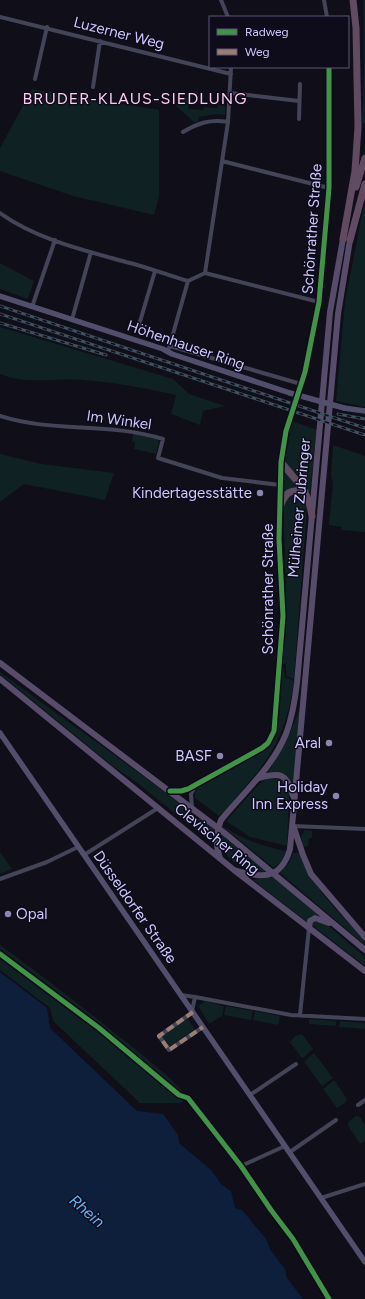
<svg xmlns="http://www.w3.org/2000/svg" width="365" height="1299" font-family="Figtree,sans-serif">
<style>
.green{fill:#0f2122}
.water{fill:#0d1f3a}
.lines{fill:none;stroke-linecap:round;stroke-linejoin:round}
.street-tunnel{stroke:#2c2a3a;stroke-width:4;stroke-dasharray:4 2;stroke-linecap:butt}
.street{stroke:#444458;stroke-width:4}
.secondary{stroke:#514f6c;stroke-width:5.5}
.primary{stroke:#574d6a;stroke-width:6}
.highway{stroke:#614b63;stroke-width:7}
.rail-casing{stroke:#3d515f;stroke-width:3}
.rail{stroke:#0e0b1b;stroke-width:1.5;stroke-dasharray:4.5;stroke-linecap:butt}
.secondary-bridge{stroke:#514f6c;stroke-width:5.5}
.quiet{stroke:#9b7d72;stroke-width:4;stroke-dasharray:8 4;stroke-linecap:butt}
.cycleway-casing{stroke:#0e0b1b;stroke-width:8}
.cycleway{stroke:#419447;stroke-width:5}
.poi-dot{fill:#8a86ad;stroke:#0e0b1b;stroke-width:1.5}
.labels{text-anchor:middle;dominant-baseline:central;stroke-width:3;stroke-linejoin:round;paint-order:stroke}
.street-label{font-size:15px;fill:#ccc7fd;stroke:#0e0b1b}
.poi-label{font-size:15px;fill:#ccc7fd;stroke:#0e0b1b;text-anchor:end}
.neighbourhood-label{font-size:16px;letter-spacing:1px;fill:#fdc9ec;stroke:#0e0b1b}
.water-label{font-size:16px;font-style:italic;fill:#59b4f9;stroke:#0e0b1b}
</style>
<rect width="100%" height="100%" fill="#100e18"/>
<path class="green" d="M363,0H365V123H362L364,70Z
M32,89L159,110V196L154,215L73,196L0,171V148Z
M190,97L188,109L203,110L204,107L217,108L218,105L225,106V115L217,114L199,117L198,122H194L176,106L178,101Z
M363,209H365V407L336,401L345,302Z
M0,263L34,281L28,299L0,289Z
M0,327L173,379L189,394L225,406L203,411L200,425L171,414L176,395C144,388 114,382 82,380C55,378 26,385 0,374Z
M292,421L317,430L310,494L300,477L287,466L284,462L288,433Z
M133,433L157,439L159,443L156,454L134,449L135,442L132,441Z
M333,445L365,456V532L342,530V527L329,525L333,483L331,475Z
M0,454L42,464L114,473L105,500L24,484L0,502Z
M284,471L298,487L291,488L283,492Z
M292,492L303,494L307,506L294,679L286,676V664L283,663L286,626L285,585L286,584L283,504Z
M283,665L285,677L294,681C288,726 274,755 244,788C236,798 228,808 219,816L195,798V792L198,788L249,759L266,748L273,741L277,728Z
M0,672C65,720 130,765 194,814L187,823L136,782L114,767L0,674Z
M300,708L293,783L292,784L289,780L268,772L286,742Z
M271,776L283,779L289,792L287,846L250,837L226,821L260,783Z
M199,818L214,829L211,842L192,827Z
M223,826C243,840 262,846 286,851L281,862L274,868L223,827Z
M305,830L312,831V838H309L308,846L303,847L301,836Z
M223,836L266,871C250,876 212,854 223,836Z
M0,852L12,869L0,874Z
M293,853H299C312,888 341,914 365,941V945L280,873L289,863Z
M274,877L317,914V915L311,916L307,922L253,880Z
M315,920L325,923L365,957V966L312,925Z
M0,945C39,973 77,1003 115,1033C140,1053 167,1073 188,1097L181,1103H140L53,1021L50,1008L0,970Z
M205,1001L224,1006L222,1016L209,1024L198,1006Z
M226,1006L253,1011L251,1020L224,1015Z
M255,1011L280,1016L278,1025L253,1020Z
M187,1018L195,1029L169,1047L161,1036Z
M309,1019L336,1021V1026L309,1024Z
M340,1021L365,1023V1029L339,1027Z
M302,1034L313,1049L303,1058L301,1057L290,1042L295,1036Z
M314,1053L333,1078L322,1086L304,1062Z
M333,1081H335L347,1099L345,1103L337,1108L323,1089Z
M356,1116L360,1117L365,1125V1141L360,1144L348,1126V1122Z"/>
<path class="water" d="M0,972L47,1008L50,1028L137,1111L163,1114L178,1135L179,1143L211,1170L221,1184L231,1191L235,1208L242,1210L266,1239L271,1251L285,1269L287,1278L303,1299H0Z"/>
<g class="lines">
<path class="street-tunnel" d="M290,420L298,394"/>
<path class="street" d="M221,0L228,17
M324,0L327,17
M0,17L231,74
M35,79L47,27
M93,87L100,41
M231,93L299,101
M299,119L300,84
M183,132C198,123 210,119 228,122
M222,161L329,188
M0,213C36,239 83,250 126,262C147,267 167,275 188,281L205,273L228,122L231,67
M205,273L319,302
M32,307L55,240
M73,316L91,252
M139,325L155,271
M170,346L301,384
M169,348L188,281
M299,391C313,347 319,302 323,256C329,193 331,130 329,67
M0,416C53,433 108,422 163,439L158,458L222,478L280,485
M171,791H181L188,789L262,748L268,743L274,731C278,693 284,654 283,616C283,551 270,483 290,420
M192,808L191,794L195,786
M293,826L365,829
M84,855L158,808
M0,879L47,862L78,847
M181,995L195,997
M192,1011L195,997L291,1015L365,1019
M193,1012L159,1036L169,1050L203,1027
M300,1015L309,928
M250,1095L296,1064
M358,1105L365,1100
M290,1152L336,1120
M241,1166L285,1146
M321,1198L365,1184"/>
<path class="secondary" d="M0,296L163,349L172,354L290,393
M344,408L365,411
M0,733L365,1262"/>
<path class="primary" d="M0,663L227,835L365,950
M0,679L234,870L365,971
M259,778C280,772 287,773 293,796
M294,828L303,855L311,874L365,937
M220,858C215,845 216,834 221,820C244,792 272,768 286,734C292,718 295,700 297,683L330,312L343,239
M234,870C260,878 281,881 290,849L338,314L350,240
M309,928L310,921L315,918L329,923"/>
<path class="highway" d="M356,187L365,158
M343,239L355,171L358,127L356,28L353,0
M350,240L365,184
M281,462C298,484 307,486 312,516
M280,507C285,493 290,488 305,492"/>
<g class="rail-casing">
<path id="rail" d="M0,306L365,428
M0,314L365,435
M0,323L106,355
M338,414L365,419"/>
</g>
<use href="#rail" class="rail"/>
<path class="secondary-bridge" d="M290,393L344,408"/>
<path class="quiet" d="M193,1012L159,1036L169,1050L203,1027"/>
<g class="cycleway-casing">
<path id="cycleway" d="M170,791H181L188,789L262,748L268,743L274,731L283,616L279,539L281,462L286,431L305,372L319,302L329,188V67
M0,954L99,1028L179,1095L188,1098L241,1166L271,1210L293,1239L329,1299"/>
</g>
<use href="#cycleway" class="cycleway"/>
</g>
<g class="poi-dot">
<circle cx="260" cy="493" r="4"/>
<circle cx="329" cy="743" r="4"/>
<circle cx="220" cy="756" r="4"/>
<circle cx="336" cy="796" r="4"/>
<circle cx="8" cy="914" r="4"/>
</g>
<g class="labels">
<g class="street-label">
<text transform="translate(119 33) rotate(14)">Luzerner Weg</text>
<text transform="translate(312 229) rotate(-86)">Schönrather Straße</text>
<text transform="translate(186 345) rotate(19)">Höhenhauser Ring</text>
<text transform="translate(119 420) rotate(8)">Im Winkel</text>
<text transform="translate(299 508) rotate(-85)">Mülheimer Zubringer</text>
<text transform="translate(268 589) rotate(-90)">Schönrather Straße</text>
<text transform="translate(217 839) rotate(39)">Clevischer Ring</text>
<text transform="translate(135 907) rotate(55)">Düsseldorfer Straße</text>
</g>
<g class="poi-label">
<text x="252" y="493">Kindertagesstätte</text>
<text x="321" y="743">Aral</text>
<text x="212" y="756">BASF</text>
<text x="328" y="787">Holiday<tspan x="328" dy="17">Inn Express</tspan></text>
<text x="16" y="914" text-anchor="start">Opal</text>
</g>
<g class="neighbourhood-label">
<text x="135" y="98">BRUDER-KLAUS-SIEDLUNG</text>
</g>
<g class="water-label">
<text transform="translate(87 1211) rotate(41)">Rhein</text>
</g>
</g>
<rect x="209" y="16" width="140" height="52" fill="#0e0b1b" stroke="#5a5675"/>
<rect x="217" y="29" width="20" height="6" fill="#419447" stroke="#5a5675"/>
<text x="245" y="36" font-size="12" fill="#ccc7fd">Radweg</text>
<rect x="217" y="49" width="20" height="6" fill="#9b7d72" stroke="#5a5675"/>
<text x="245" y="56" font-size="12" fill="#ccc7fd">Weg</text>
</svg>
